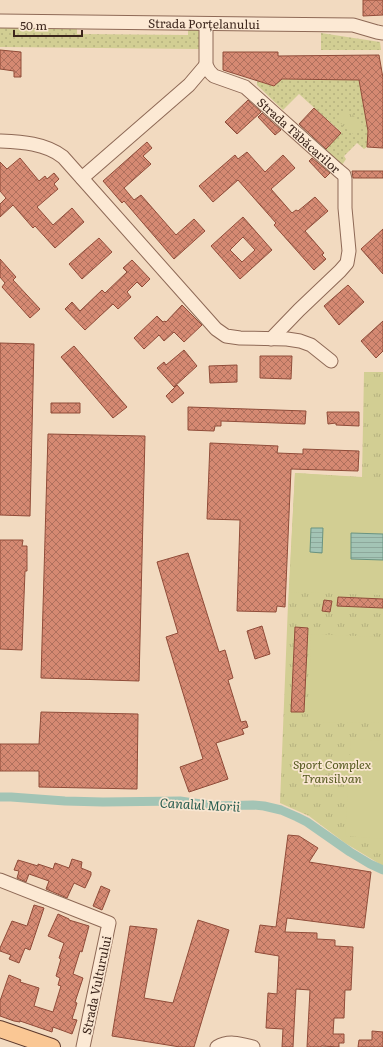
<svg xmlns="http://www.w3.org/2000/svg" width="383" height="1047" font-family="Literata,serif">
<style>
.grass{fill:url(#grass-dots)}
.park{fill:url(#park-tufts)}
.pitch{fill:#d2ce93}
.water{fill:url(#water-rules);stroke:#699381}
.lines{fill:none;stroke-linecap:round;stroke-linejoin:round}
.canal{stroke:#a3c4b5;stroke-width:9}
.building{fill:url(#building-cross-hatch);stroke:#904c39;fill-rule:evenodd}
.minor-casing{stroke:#8e6956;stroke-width:15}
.major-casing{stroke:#5b382b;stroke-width:18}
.minor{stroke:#fce9d4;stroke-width:13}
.major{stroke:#fac794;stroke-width:16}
.labels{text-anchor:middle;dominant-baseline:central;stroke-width:3.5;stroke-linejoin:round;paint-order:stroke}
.street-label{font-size:12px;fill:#3c261c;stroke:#f9e6d1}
.park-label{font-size:12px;font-style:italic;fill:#565a20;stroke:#f9e6d1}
.water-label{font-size:13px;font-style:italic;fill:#295d50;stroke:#f9e6d1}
</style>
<defs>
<pattern id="grass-dots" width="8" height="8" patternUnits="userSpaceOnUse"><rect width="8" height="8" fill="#d2ce93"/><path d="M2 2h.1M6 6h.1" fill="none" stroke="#b5b17e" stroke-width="1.8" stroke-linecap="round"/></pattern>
<pattern id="park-tufts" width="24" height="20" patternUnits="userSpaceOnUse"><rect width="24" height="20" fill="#d2ce93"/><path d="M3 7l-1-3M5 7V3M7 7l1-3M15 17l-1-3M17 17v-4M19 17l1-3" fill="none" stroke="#b5b17e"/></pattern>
<pattern id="water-rules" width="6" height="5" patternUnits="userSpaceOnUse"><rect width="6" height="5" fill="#a3c4b5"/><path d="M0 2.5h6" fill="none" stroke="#8da89b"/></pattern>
<pattern id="building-cross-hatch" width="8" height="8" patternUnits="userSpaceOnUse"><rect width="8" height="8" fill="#d58972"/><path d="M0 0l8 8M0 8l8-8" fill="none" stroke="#ae705d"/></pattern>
</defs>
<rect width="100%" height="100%" fill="#f2dac0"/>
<path class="grass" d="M77,25V34L188,35V26L195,27L200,32V49L0,47V26Z
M321,33L380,42L381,50H321Z
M278,79L359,80L368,131L367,147L364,149L357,143L344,156L346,159L342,165L325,150L341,132L299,94L283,110L257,85V81L274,86L278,82Z"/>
<path class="park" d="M347,109L362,124L352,134L337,120Z
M364,372H383V866L345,843L309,816L280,803L288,604L295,473L362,477Z"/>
<path class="pitch" d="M295,473L383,479V595L289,592Z
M311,634L383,637V722C358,722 333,723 308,723Z
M351,739L383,741V839L345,836Z"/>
<path class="water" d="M311,528H323L322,553L310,552Z
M351,533L383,534V560L351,559Z"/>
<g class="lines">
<path class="canal" d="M0,797H11L65,801L103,802L180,801L215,806L253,805L264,806L281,810L297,817L307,822L350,852L370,864L383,870"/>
</g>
<path class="building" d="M363,0H383V15L363,16Z
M0,50L21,52V77H14V71L0,69Z
M223,52H278V56L379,55L383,78V148L367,147L368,131L359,80L282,79L274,86L223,70Z
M248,100L261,112L237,134L225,122Z
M314,108L341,133L326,149L299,124Z
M262,113L281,130L275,135L258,117Z
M147,142L152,148L143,156L151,164L124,188L134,200L141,195L176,235L194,219L205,231L174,259L124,201L122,203L103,181Z
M247,152L265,172L283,155L295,168L271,189L292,213L296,210L298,211L315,197L328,211L305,231L324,253L322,255L326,259L314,270L274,225L276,223L238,180L213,202L199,186L235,155L238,159Z
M20,158L39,181L45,176L47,179L54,173L59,179L54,184L58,189L37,207L53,225L72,208L84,222L55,248L35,226L33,228L13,205L0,217V204L6,198L0,191V162L7,169Z
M312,158L330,173L325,178L309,161Z
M352,171H383V178H353Z
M243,217L272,250L240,279L211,246ZM243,237L255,250L242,262L230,250Z
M383,229V274L361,249Z
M99,238L112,252L82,279L69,264Z
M0,259L16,277L13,280L40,309L30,318L2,287L5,283L0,277Z
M132,260L150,279L142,287L137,282L127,292L131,297L118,309L113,304L85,330L65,309L72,302L80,311L102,290L105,293L127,272L123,268Z
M348,285L364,302L339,325L324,306Z
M182,305L202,325L184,342L174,332L164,341L159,335L144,349L134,338L157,316L163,322L165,321L166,322Z
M383,321V351L376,358L361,341Z
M0,343L34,344L30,516L0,515Z
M74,346L127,407L113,418L61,357Z
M184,350L197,366L174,387L157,368L164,362L166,365Z
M260,356H292L291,379L260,378Z
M237,365V382L210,383L209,366Z
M177,385L184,393L172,403L166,396Z
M51,403H80V413H51Z
M188,407L306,411L305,424L221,421V426H215L214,431L188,430Z
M327,412H359V426L336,425V423L328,424Z
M48,434L145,436L139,681L41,678Z
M210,443L278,446L277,453L303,454V449L359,451L358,471L291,469L285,607L277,606L276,612L237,611L240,520L207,519Z
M0,540H23L22,546H27V571H25L22,650L0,649Z
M188,553L219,652L225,650L233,678L228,680L241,722L246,721L248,727L242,729L244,734L216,743L228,779L189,792L180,767L203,759L166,637L178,633L157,562Z
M338,597L383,599V608L337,606Z
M324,600L332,601L330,612L322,611Z
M262,626L270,654L255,659L247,631Z
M295,627L308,628L304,712H291Z
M41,712L138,714L137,789L39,787V771H0V744H39Z
M288,835L299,836L318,848L309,862L371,872L364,928L287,918L285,932L317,933V939L335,940V946L353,947L351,990H345L344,1018H334L333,1034H344V1043H339V1047L321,1046V1047H307L310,990L296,989L293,1047H282L283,1029L266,1028L268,993L277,994L279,956L255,952L260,925L276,927Z
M72,859L82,862L81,868L91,872V875L85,888L74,883L67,898L46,889L49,881L29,874L26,882L17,878L19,871L14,870L18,860L38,866V864L53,869L55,863L69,868Z
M101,886L110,890L102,910L93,906Z
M34,905L44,908L30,950L25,948L19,963L9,959L11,955L0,951V948L12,921L27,926Z
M58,914L69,919V920L89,926L82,952L80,951L73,974L83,978L75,1002L77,1003L72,1019L77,1020L72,1034L53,1027L52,1032L20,1021V1022L14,1021L0,1016V1001L9,975L21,980L20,982L39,988L34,1006L53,1012L61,986L58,985L60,978L56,976L61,959L59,958L64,943L48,936Z
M198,920L229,930L194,1047H180L112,1036L130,926L157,929L144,998L173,1003Z
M372,1031L383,1032V1047H358L359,1040H372Z"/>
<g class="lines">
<g class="minor-casing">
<g id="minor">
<path id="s1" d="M0,21L353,25L377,32L383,33"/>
<path id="s2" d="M206,24V65C208,70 210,73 214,76L245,87L338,170L344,175L345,179V208L349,251L347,263L340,271L299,310L271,339"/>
<path d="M0,141C21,142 45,143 63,157L216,329L226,336L240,338L287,339L300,341L311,345L331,361"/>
<path d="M82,178L189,85L206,65"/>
<path d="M0,880L109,923L83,1047"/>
<path d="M217,1047C229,1040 241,1044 253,1047"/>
</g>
</g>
<g class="major-casing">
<path id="major" d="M0,1029L52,1047"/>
</g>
<use href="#minor" class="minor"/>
<use href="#major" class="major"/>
</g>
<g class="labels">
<g class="street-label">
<text stroke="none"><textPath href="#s1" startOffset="204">Strada Porțelanului</textPath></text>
<text stroke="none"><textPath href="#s2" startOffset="160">Strada Tăbăcarilor</textPath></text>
<text transform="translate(96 985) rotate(-78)">Strada Vulturului</text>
</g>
<g class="park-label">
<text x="332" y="764">Sport Complex<tspan x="332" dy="14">Transilvan</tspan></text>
</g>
<g class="water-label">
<text transform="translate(200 804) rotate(3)">Canalul Morii</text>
</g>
</g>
<path d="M14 30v6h68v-6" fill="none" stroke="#3c261c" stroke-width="2"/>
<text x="20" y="30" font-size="12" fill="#3c261c" stroke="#f9e6d1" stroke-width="3" paint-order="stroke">50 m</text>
</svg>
